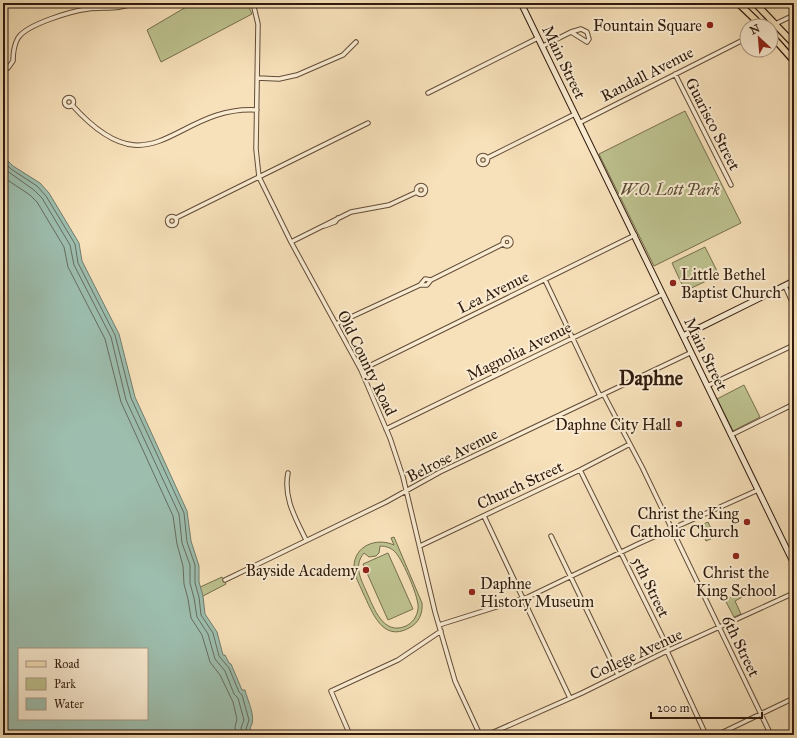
<svg xmlns="http://www.w3.org/2000/svg" width="797" height="738" font-family="'IM FELL Great Primer',serif">
<style>
.green{fill:#bdc28f;stroke:#766e4e;fill-rule:evenodd}
.water{fill:#9dbeae;stroke:#717c6e;fill-rule:evenodd}
.lines{fill:none;stroke-linecap:round;stroke-linejoin:round}
.shore{stroke:#666c5e;stroke-width:1}
.street-casing{stroke:#624c38;stroke-width:5.5}
.secondary-casing{stroke:#301a0d;stroke-width:7}
.primary-casing{stroke:#301a0d;stroke-width:8}
.street{stroke:#faecd2;stroke-width:3.5}
.secondary{stroke:#faecd2;stroke-width:5}
.primary{stroke:#f7e1ba;stroke-width:5.5}
.poi-dot{fill:#8f2418;stroke:#faecd2;stroke-width:1.5}
.labels{text-anchor:middle;dominant-baseline:central;stroke-width:4;stroke-linejoin:round;paint-order:stroke}
.poi-label{font-size:16px;fill:#301a0d;stroke:#faecd2;text-anchor:end}
.street-label{font-size:16px;fill:#301a0d;stroke:#faecd2}
.park-label{font-size:16px;font-style:italic;fill:#5a4c34;stroke:#faecd2}
.district-label{font-size:20px;font-weight:bold;fill:#301a0d;stroke:#faecd2}
</style>
<rect width="100%" height="100%" fill="#f7e1ba"/>
<filter id="stains"><feTurbulence type="fractalNoise" baseFrequency=".005" numOctaves="4"/><feColorMatrix values="0 0 0 0 .2 0 0 0 0 .09 0 0 0 0 .02 0 0 0 .5 -.17"/></filter>
<radialGradient id="worn" r=".72"><stop offset=".6" stop-color="#630" stop-opacity="0"/><stop offset="1" stop-color="#630" stop-opacity=".3"/></radialGradient>
<path class="green" d="M193,3H247L252,14L161,62L147,30Z
M685,111L741,223L654,266L599,154Z
M705,247L719,275L685,291L672,263Z
M744,385L760,417L733,431L717,399Z
M708,522L715,537L706,541L699,526Z
M394,537L422,603C423,613 419,623 409,628C382,643 372,611 363,593C360,585 354,576 354,567C354,546 376,537 394,545L391,538ZM380,546C386,546 392,548 396,553C403,561 420,599 418,609C417,617 412,623 406,626C383,636 374,608 367,593C361,579 353,566 364,553L369,557L376,556L379,553Z
M388,553L413,609L388,620L363,564Z
M222,577L226,584L203,596L198,588Z
M744,591L746,595L735,601L741,614L734,617L725,600Z"/>
<path class="water" d="M3,156L13,166L40,183L49,193L79,243L82,261L119,334L135,397L187,511L191,541L199,566V582L203,596L205,614L217,632L223,655H225L229,663L231,664L242,690H245C248,702 257,718 250,728L253,735H3ZM19,649H147V719H19Z"/>
<g class="lines">
<path class="shore" d="M3,161L11,169L37,186L46,196L75,244L78,263L115,335L131,398L184,513L187,542L195,565V583L199,597L201,615L213,633L219,656L229,668L239,692L242,695L249,720L246,729L249,735
M3,168L34,190L42,198L70,245L74,265L111,337L126,400L179,514L182,543L190,565V583L194,598L197,617L208,634L215,659L225,671L234,694L238,698L244,720L241,728L242,735
M3,177L30,195L37,202L64,247L68,267L105,339L121,402L173,516L177,544L183,566L184,584L188,599L191,618L202,635L210,662L220,675L233,702L237,719L235,727L236,735"/>
<g class="street-casing">
<path id="street" d="M253,3L258,24L256,149L259,177L291,242L361,370L390,438L403,477L435,612L455,681L480,735
M771,26L794,15
M581,29L587,32L589,39L587,42L571,32Z
M543,46L571,32
M8,68L13,61C13,53 14,45 18,38C27,24 72,11 88,9C103,7 120,10 133,3
M675,74L731,185
M258,78L279,79L297,75L343,55L356,42
M428,93L538,38
M64.5 102a4.5 4.5 0 1 1 9 0a4.5 4.5 0 1 1-9 0Z
M72,105C153,195 174,105 257,110
M579,123L747,38
M478.5 160a4.5 4.5 0 1 1 9 0a4.5 4.5 0 1 1-9 0Z
M487,158L575,114
M416.5 190a4.5 4.5 0 1 1 9 0a4.5 4.5 0 1 1-9 0Z
M167.5 221a4.5 4.5 0 1 1 9 0a4.5 4.5 0 1 1-9 0Z
M176,218L368,123
M324,226L335,222L338,218
M503 242a4 4 0 1 1 8 0a4 4 0 1 1-8 0Z
M291,242L351,212L389,205L417,192
M545,280L600,396
M420,285L425,279L431,280
M785,286L794,306
M336,324L420,285H427L431,280L503,244
M361,370L635,235
M707,386L794,345
M604,395L642,467L771,735
M386,429L663,294
M731,435L794,404
M580,470L669,650
M288,473C283,498 296,519 306,540
M484,516L570,698
M551,536L618,675
M420,546L580,470L630,444
M225,580L386,502L440,472L690,353
M439,625L528,597L638,544L758,490
M667,651L706,735
M350,735L331,691L398,660L441,631
M487,735L582,693L669,650L794,593
M717,735L794,698"/>
</g>
<g class="secondary-casing">
<path id="secondary" d="M521,3L794,564
M683,336L794,281"/>
</g>
<g class="primary-casing">
<path id="primary" d="M738,3L762,26
M755,3L794,44
M771,35L794,61"/>
</g>
<use href="#street" class="street"/>
<use href="#secondary" class="secondary"/>
<use href="#primary" class="primary"/>
</g>
<g class="poi-dot">
<circle cx="710" cy="25" r="4"/>
<circle cx="673" cy="283" r="4"/>
<circle cx="679" cy="424" r="4"/>
<circle cx="747" cy="522" r="4"/>
<circle cx="736" cy="556" r="4"/>
<circle cx="366" cy="570" r="4"/>
<circle cx="472" cy="592" r="4"/>
</g>
<g class="labels">
<g class="poi-label">
<text x="702" y="25">Fountain Square</text>
<text x="681" y="274" text-anchor="start">Little Bethel<tspan x="681" dy="18">Baptist Church</tspan></text>
<text x="671" y="424">Daphne City Hall</text>
<text x="739" y="513">Christ the King<tspan x="739" dy="18">Catholic Church</tspan></text>
<text x="358" y="570">Bayside Academy</text>
<text x="736" y="572" text-anchor="middle">Christ the<tspan x="736" dy="18">King School</tspan></text>
<text x="480" y="583" text-anchor="start">Daphne<tspan x="480" dy="18">History Museum</tspan></text>
</g>
<g class="street-label">
<text transform="translate(564 62) rotate(64)">Main Street</text>
<text transform="translate(647 74) rotate(-27)">Randall Avenue</text>
<text transform="translate(713 124) rotate(63)">Guarisco Street</text>
<text transform="translate(493 292) rotate(-26)">Lea Avenue</text>
<text transform="translate(519 351) rotate(-26)">Magnolia Avenue</text>
<text transform="translate(706 354) rotate(64)">Main Street</text>
<text transform="translate(367 363) rotate(64)">Old County Road</text>
<text transform="translate(452 455) rotate(-27)">Belrose Avenue</text>
<text transform="translate(520 485) rotate(-25)">Church Street</text>
<text transform="translate(651 587) rotate(64)">5th Street</text>
<text transform="translate(741 646) rotate(64)">6th Street</text>
<text transform="translate(636 654) rotate(-25)">College Avenue</text>
</g>
<g class="park-label">
<text x="670" y="189">W.O. Lott Park</text>
</g>
<g class="district-label">
<text x="651" y="378">Daphne</text>
</g>
</g>
<rect width="797" height="738" fill="none" stroke="#f7e1ba" stroke-width="16"/>
<rect x="4" y="4" width="789" height="730" fill="none" stroke="#301a0d" stroke-width="2"/>
<rect x="8" y="8" width="781" height="722" fill="none" stroke="#301a0d"/>
<rect x="18" y="648" width="130" height="72" fill="#faecd2" stroke="#a99883"/>
<rect x="26" y="661" width="20" height="6" fill="#f7e1ba" stroke="#a99883"/>
<text x="54" y="668" font-size="12" fill="#301a0d">Road</text>
<rect x="26" y="678" width="20" height="12" fill="#bdc28f" stroke="#a99883"/>
<text x="54" y="688" font-size="12" fill="#301a0d">Park</text>
<rect x="26" y="698" width="20" height="12" fill="#9dbeae" stroke="#a99883"/>
<text x="54" y="708" font-size="12" fill="#301a0d">Water</text>
<g transform="translate(759 38) rotate(334)"><circle r="19" fill="#faecd2" stroke="#a99883"/>
<path d="M0-3L7 15L0 10L-7 15Z" fill="#8f2418"/>
<text y="-6" font-size="11" font-weight="bold" text-anchor="middle" fill="#301a0d">N</text>
</g>
<path d="M651 712v6h111v-6" fill="none" stroke="#301a0d" stroke-width="2"/>
<text x="657" y="712" font-size="12" fill="#301a0d" stroke="#faecd2" stroke-width="3" paint-order="stroke">200 m</text>
<rect width="100%" height="100%" filter="url(#stains)"/>
<rect width="100%" height="100%" fill="url(#worn)"/>
</svg>
